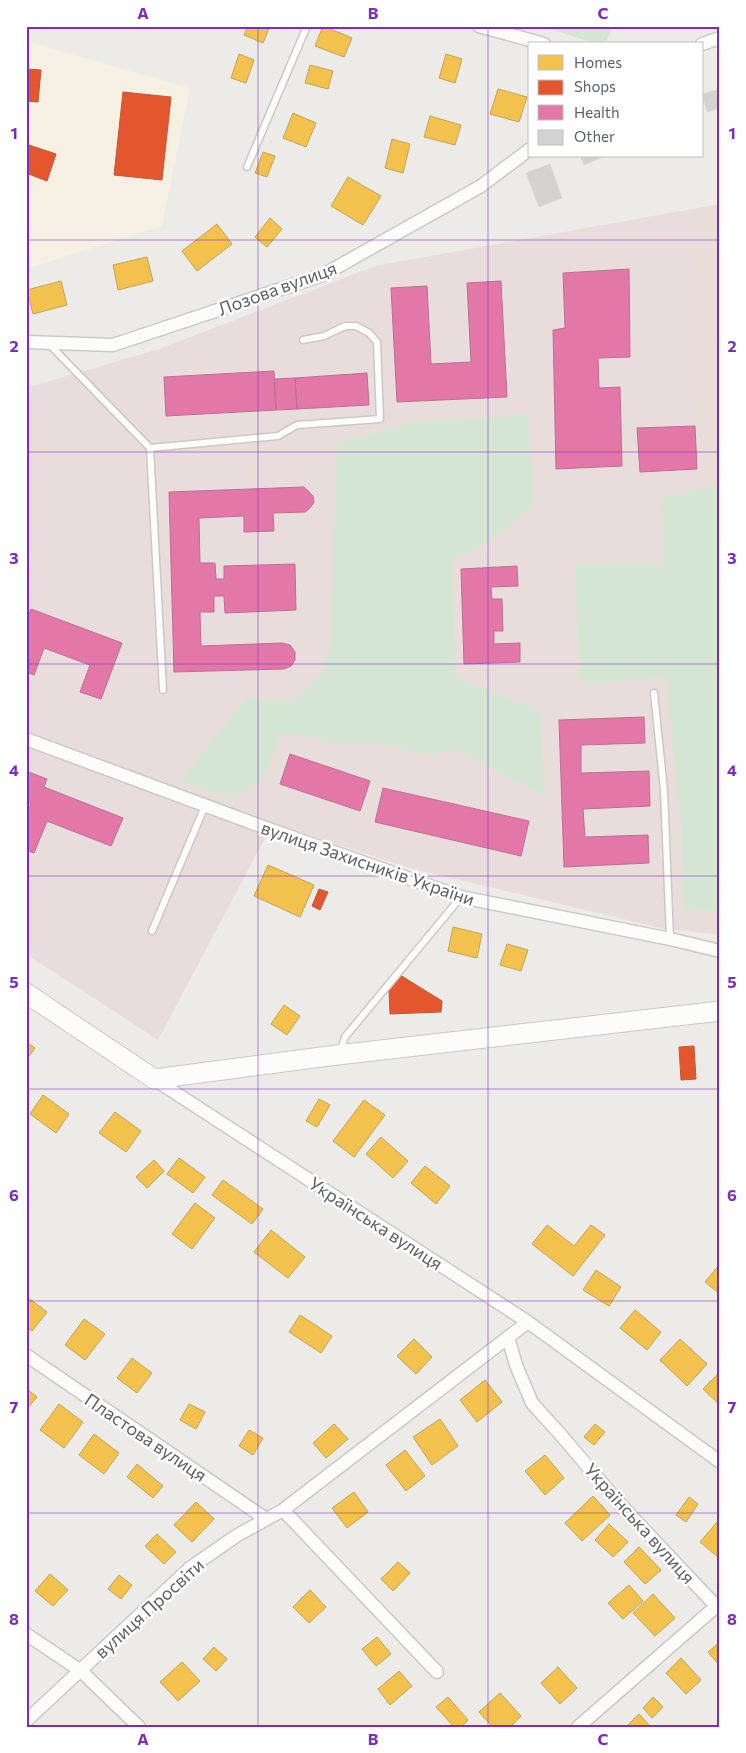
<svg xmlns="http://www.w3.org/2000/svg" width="746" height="1753" font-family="Commissioner,sans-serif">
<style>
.commercial{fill:#f5f0e1}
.medical{fill:#e8ddda}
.green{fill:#d5e7d4}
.homes{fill:#f2c14e;stroke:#c5a455}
.shops{fill:#e4572e;stroke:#bc5a3e}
.health{fill:#e377a8;stroke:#bb7094}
.building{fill:#d3d2d0;stroke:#dbdad6}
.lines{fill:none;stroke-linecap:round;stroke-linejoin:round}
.service-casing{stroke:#c9c9c9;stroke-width:9}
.minor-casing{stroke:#c9c9c9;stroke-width:15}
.secondary-casing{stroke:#c9c9c8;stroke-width:21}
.service{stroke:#fcfcfb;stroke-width:6}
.minor{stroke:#fcfcfb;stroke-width:12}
.secondary{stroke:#fcfcfb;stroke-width:19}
.grid{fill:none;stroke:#7b2cbf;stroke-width:1;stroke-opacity:0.55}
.labels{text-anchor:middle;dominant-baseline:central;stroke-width:5;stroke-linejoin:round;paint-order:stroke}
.street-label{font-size:18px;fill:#5d6064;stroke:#fff}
.neatline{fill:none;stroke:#7b2cbf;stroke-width:2}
.grid-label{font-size:16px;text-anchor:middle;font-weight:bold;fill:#7b2cbf}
</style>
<rect width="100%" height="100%" fill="#ecebe7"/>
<path class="commercial" d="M26,41L190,88L162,226L26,269Z"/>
<path class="medical" d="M720,204V935L665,929L409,868L273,823L158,1040L26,954V388L159,349L375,266Z"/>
<path class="green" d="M541,26H613L605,44H597Z
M528,415L533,505L490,542L451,560L456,678L540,710L545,798L459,750L427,755L382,744H336L298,735H280L263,778L234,799L180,782L246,698L294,700L319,678L331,648L337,443L412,422Z
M720,484V665L715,674L720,682V911L683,909L682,829L666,677L581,684L574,565L664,564L662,498Z"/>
<path class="homes" d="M248,26H270L263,43L244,35Z
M323,26L352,38L344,57L315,46Z
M239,54L254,60L246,83L231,78Z
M446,54L462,59L455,83L439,78Z
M310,65L333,71L328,89L305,83Z
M498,89L527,97L519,122L490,114Z
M293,113L316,123L306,147L283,138Z
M430,116L461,125L455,145L424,137Z
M392,139L410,144L403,173L385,168Z
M263,152L275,156L267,177L255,173Z
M348,177L381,196L363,225L331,206Z
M270,218L282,229L267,247L255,237Z
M217,224L232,244L197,271L182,251Z
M147,257L153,281L118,290L113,265Z
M61,281L67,305L33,314L27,290Z
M268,865L314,885L300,917L254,896Z
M453,927L482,934L477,958L448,951Z
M507,944L528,950L521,971L500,965Z
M284,1005L300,1016L287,1035L271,1024Z
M26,1042L35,1048L26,1060Z
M43,1095L69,1114L56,1133L30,1114Z
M319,1099L330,1105L317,1127L306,1121Z
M364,1100L385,1115L354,1157L333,1141Z
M115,1112L141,1131L126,1152L99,1133Z
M381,1137L408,1161L393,1178L366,1154Z
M179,1158L205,1177L193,1193L167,1174Z
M154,1160L164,1171L147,1188L136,1177Z
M425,1166L450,1186L436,1204L411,1183Z
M223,1180L263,1209L252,1224L212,1195Z
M195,1203L215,1218L192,1249L172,1234Z
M547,1225L574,1246L591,1225L605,1235L573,1276L532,1244Z
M271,1230L305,1257L288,1278L254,1252Z
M720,1264V1294L705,1282Z
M596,1270L621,1287L609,1306L583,1290Z
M27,1297L47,1312L32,1331L26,1327Z
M635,1310L661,1332L647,1350L620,1328Z
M300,1315L332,1336L321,1353L289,1332Z
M84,1319L105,1334L85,1360L65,1345Z
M414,1339L432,1357L416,1374L397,1356Z
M680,1339L707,1364L687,1386L660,1360Z
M132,1358L152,1373L137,1393L117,1378Z
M720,1372V1405L703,1389Z
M485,1380L502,1402L477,1422L460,1400Z
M26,1388L37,1397L26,1410Z
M59,1404L83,1422L64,1448L40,1430Z
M189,1404L205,1412L196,1429L180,1420Z
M440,1419L458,1446L432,1465L413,1437Z
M334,1424L348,1439L326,1458L313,1443Z
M595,1424L605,1432L594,1445L584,1437Z
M249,1430L263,1438L253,1455L239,1446Z
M94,1434L119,1453L104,1474L79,1455Z
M405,1450L425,1476L406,1491L386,1465Z
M545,1455L564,1478L545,1495L525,1471Z
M137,1464L163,1486L153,1498L127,1477Z
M354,1492L368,1512L347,1528L332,1508Z
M593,1496L610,1515L582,1541L565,1523Z
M689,1497L698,1504L686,1522L676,1515Z
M196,1502L214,1519L192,1542L174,1525Z
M718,1521L720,1522L719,1558L700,1542Z
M609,1524L628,1542L613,1557L595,1540Z
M157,1534L176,1552L164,1564L145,1546Z
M639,1547L661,1570L645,1584L624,1562Z
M398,1562L410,1573L393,1591L381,1579Z
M50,1574L68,1590L53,1606L35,1591Z
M119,1575L132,1585L121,1599L108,1589Z
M629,1585L643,1601L623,1619L608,1603Z
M310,1590L326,1607L309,1623L293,1607Z
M653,1594L675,1618L655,1636L633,1613Z
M377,1637L391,1654L376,1666L362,1649Z
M720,1642V1666L708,1652Z
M214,1647L227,1659L216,1671L203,1659Z
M681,1658L701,1680L686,1694L666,1673Z
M182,1662L200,1681L178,1701L160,1682Z
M558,1667L577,1688L560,1704L541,1683Z
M399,1671L412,1686L390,1705L378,1689Z
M500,1693L521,1716L510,1727H493L479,1712Z
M448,1697L468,1720L461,1727H454L436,1707Z
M653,1697L663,1707L652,1718L643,1708Z
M639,1714L651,1727H626Z"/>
<path class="shops" d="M26,69L41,70L38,102L26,101Z
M123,92L171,97L162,180L114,175Z
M26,144L56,154L47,181L26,173Z
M319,889L328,892L320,910L312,906Z
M400,975L442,1001L441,1012L390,1014L389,990Z
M694,1046L696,1079L681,1080L679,1047Z"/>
<path class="health" d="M629,269L630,357L598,358L599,388L620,387L622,466L556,469L553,330L565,328L563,273Z
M501,281L507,397L397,402L391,288L427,286L431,364L471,362L467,283Z
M274,371L276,410L166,416L164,377Z
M367,373L369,405L297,409L295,378Z
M295,378L297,409L276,410L274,379Z
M695,426L697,469L640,472L637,428Z
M304,487L313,496L314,502L310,508L305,512L273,513L274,531L244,532V516L199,518L200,563H215L216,579H224V566L295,564L296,610L225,613L224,596H214V612H200L201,646L282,643L290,645L295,652V660L291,666L284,669L174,672L169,492Z
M517,566L518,586L491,587L492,599H502L503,631H494V644L520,643V662L464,664L461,569Z
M31,609L122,643L101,699L80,692L90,665L44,648L34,675L26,672V621Z
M644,717L645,743L581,745V773L649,771L650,806L583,809L585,837L648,835L649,863L564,867L559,720Z
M290,754L370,781L360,811L280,784Z
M26,771L47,779L44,787L123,818L111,846L47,821L34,853L26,850V815L31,804L26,802Z
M383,788L529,821L521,856L375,822Z"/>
<path class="building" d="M720,89V108L707,112L702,94Z
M580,156H605L584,165Z
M550,164L562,198L539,207L526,173Z"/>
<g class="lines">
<g class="service-casing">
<path id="service" d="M247,167L307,26
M48,343L150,448L278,436L297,425L380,419L377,342L369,333L356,326H345L324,336L303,340
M150,448L163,690
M654,693L664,790L670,939
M152,931L205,806
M340,1053L345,1037L461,897"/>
</g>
<g class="minor-casing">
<path id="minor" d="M479,26L544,44
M702,44L720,38
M26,342L113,345L323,275L481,186L530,149
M26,739L266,828L461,897L670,939L720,951
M154,1079L528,1322L720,1462
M508,1337L516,1365L532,1403L560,1434L618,1502L716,1606
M26,1355L266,1519
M283,1510L437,1672
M26,1634L81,1671L139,1727
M26,1721L190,1568L236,1536L283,1510L528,1322
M578,1727L720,1603"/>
</g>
<g class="secondary-casing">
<path id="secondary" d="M26,993L154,1079L329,1056L720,1011"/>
</g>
<use href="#service" class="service"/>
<use href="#minor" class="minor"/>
<use href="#secondary" class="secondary"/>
</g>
<path class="grid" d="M258,26V1727M488,26V1727M26,240H720M26,452H720M26,664H720M26,876H720M26,1089H720M26,1301H720M26,1513H720"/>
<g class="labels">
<g class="street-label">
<text transform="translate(277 288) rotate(-20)">Лозова вулиця</text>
<text transform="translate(368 863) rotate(19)">вулиця Захисників України</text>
<text transform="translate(376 1223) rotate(33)">Українська вулиця</text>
<text transform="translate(146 1437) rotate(34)">Пластова вулиця</text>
<text transform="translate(640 1523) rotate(48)">Українська вулиця</text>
<text transform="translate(149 1608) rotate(-42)">вулиця Просвіти</text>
</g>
</g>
<rect width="746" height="1753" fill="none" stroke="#ffffff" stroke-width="55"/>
<rect x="528" y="42" width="175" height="115" fill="#ffffff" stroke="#bebfc1"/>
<rect x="538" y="55" width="25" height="15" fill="#f2c14e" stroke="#bebfc1"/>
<text x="574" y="68" font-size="15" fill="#5d6064">Homes</text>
<rect x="538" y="80" width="25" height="15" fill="#e4572e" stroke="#bebfc1"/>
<text x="574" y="92" font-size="15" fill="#5d6064">Shops</text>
<rect x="538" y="105" width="25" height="15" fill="#e377a8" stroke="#bebfc1"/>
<text x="574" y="118" font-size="15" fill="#5d6064">Health</text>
<rect x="538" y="130" width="25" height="15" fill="#d3d2d0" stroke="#bebfc1"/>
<text x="574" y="142" font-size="15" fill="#5d6064">Other</text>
<rect x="28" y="28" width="690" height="1698" class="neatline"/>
<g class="grid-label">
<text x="143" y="19">A</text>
<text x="373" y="19">B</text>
<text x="603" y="19">C</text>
<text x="14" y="139">1</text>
<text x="732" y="139">1</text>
<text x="14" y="352">2</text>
<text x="732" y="352">2</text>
<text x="14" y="564">3</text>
<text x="732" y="564">3</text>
<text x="14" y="776">4</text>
<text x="732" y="776">4</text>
<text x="14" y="988">5</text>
<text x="732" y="988">5</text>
<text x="14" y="1201">6</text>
<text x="732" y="1201">6</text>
<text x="14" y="1413">7</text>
<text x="732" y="1413">7</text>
<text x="14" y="1625">8</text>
<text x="732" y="1625">8</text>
<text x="143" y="1745">A</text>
<text x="373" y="1745">B</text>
<text x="603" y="1745">C</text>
</g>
</svg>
